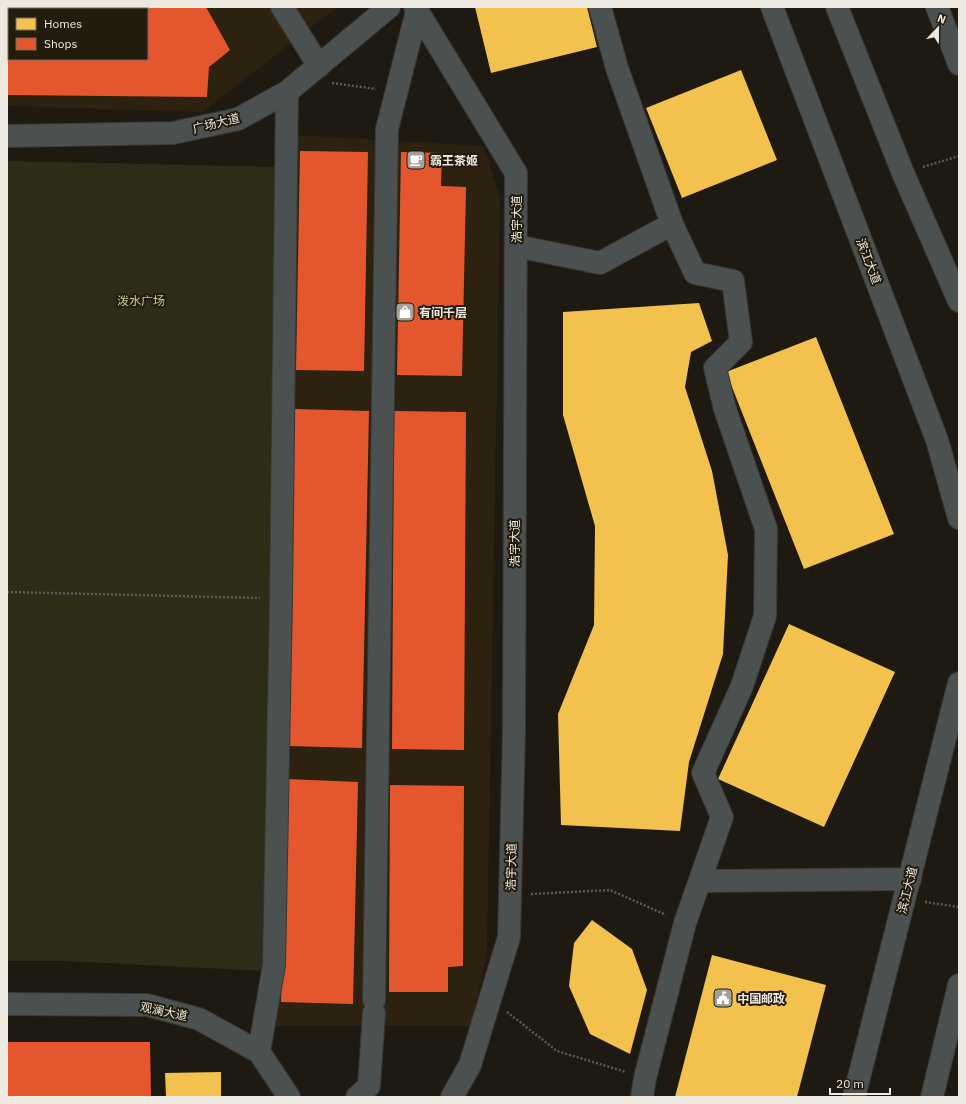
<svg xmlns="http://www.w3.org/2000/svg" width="966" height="1104" font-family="'IBM Plex Sans','Noto Sans SC',sans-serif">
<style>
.built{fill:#2c220f;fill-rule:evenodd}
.green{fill:#2d2d17}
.homes{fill:#f2c14e}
.shops{fill:#e4572e;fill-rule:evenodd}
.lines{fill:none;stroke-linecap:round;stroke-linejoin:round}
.minor-casing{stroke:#3a3630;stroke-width:24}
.path{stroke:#5a5b5a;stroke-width:2.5;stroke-dasharray:2 2;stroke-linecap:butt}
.minor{stroke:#4b5051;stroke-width:22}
.labels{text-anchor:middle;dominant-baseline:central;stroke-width:4;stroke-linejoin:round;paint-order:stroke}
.street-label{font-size:12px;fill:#eee9e0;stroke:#231c0d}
.poi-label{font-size:12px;font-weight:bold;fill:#eee9e0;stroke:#231c0d;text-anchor:start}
.park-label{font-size:12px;fill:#cbcf8e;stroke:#231c0d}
</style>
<rect width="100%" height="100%" fill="#1e1a12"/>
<path class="built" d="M7,7H337L203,112L7,106ZM9,9H147V59H9Z
M294,135L484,146L500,199L487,952L471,1026H276Z"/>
<path class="green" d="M7,161L277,167L266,971L66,961H7Z"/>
<path class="homes" d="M475,7H587L597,47L491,73Z
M741,70L777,160L682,198L646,108Z
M699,303L712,341L691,352L685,387L712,471L728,555L723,654L689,762L680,831L561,825L558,714L594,625L595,526L563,415V312Z
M816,337L894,534L804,569L726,372Z
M789,624L895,672L824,827L718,779Z
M592,920L632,949L647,990L630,1054L590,1034L569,986L574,943Z
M712,955L826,985L797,1097H675Z
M221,1072V1097H166L165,1073Z"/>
<path class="shops" d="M7,7H206L230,50L209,67L207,97L7,95ZM9,9H147V59H9Z
M300,151L368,152L364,371L296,370Z
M401,152L442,153L441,186L466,187L462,376L397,375Z
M294,409L369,411L362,748L288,746Z
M394,411L466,412L464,750L392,749Z
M287,779L358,782L353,1004L281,1002Z
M390,785L464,786L463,966L448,967V992H389Z
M7,1042H150L151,1097H7Z"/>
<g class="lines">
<g class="minor-casing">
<path id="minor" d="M282,7L319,66
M415,7L516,173L514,731L509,937L470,1065L452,1097
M600,7L617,68L672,224L695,273L733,281L741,342L715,368L725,409L766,529L765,616L742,686L703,773L722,817L685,923L645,1078L642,1097
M772,7L937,440L959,518
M837,7L903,173L959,301
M937,7L959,64
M7,136L173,133L238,119L287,92L389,7
M516,246L600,263L672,224
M700,881L910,879
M374,1000L387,129L417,11
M7,1004L147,1005L199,1019L259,1052L289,1097
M259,1052L274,965L281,598L287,92
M357,1097L369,1086L374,1013
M854,1097L959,683
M932,1097L959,985"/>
</g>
<path class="path" d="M332,83L376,89
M923,167L959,156
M7,592L260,598
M531,894L610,890L666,915
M925,902L959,907
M507,1012L557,1051L626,1072"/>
<use href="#minor" class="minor"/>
</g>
<defs>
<g id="cafe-square" transform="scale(1)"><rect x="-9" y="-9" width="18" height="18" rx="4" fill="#a5a198" stroke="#231c0d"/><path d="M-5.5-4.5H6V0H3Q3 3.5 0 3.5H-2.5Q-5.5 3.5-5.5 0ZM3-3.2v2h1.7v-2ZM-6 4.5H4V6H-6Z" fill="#fff"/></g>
<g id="shop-square" transform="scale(1)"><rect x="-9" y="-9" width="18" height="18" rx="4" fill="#a5a198" stroke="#231c0d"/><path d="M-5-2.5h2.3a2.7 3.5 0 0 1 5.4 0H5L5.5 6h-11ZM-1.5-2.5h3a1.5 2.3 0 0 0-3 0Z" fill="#fff"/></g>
<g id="civic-square" transform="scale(1)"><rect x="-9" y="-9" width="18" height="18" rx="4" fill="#a5a198" stroke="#231c0d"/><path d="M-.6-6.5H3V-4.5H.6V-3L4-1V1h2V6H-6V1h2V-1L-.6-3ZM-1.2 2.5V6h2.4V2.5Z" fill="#fff"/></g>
</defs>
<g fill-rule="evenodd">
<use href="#cafe-square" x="416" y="160"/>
<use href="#shop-square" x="405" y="312"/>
<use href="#civic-square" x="723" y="998"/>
</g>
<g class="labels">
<g class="street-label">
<text transform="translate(216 123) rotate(-14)">广场大道</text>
<text transform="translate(516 219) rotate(-90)">浩宇大道</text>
<text transform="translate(869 261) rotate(69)">滨江大道</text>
<text transform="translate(514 543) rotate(-90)">浩宇大道</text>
<text transform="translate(511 867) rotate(-89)">浩宇大道</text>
<text transform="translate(907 890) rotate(-76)">滨江大道</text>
<text transform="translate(164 1011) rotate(12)">观澜大道</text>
</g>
<g class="poi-label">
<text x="430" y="160">霸王茶姬</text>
<text x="419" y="312">有间千层</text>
<text x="737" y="998">中国邮政</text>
</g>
<g class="park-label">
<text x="141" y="300">泼水广场</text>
</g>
</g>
<rect width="966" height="1104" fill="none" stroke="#eee9e0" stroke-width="16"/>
<rect x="8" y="8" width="140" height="52" fill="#231c0d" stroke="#746e61"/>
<rect x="16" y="18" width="20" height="12" fill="#f2c14e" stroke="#746e61"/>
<text x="44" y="28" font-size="12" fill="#eee9e0">Homes</text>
<rect x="16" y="38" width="20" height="12" fill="#e4572e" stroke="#746e61"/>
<text x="44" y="48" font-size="12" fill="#eee9e0">Shops</text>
<g transform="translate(938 28) rotate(22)" stroke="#231c0d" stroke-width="3" paint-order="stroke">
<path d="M0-3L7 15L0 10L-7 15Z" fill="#eee9e0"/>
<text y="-6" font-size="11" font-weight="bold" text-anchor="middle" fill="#eee9e0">N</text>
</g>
<path d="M830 1088v6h60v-6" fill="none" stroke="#eee9e0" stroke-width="2"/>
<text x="836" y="1088" font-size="12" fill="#eee9e0" stroke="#231c0d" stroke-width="3" paint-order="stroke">20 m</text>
</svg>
